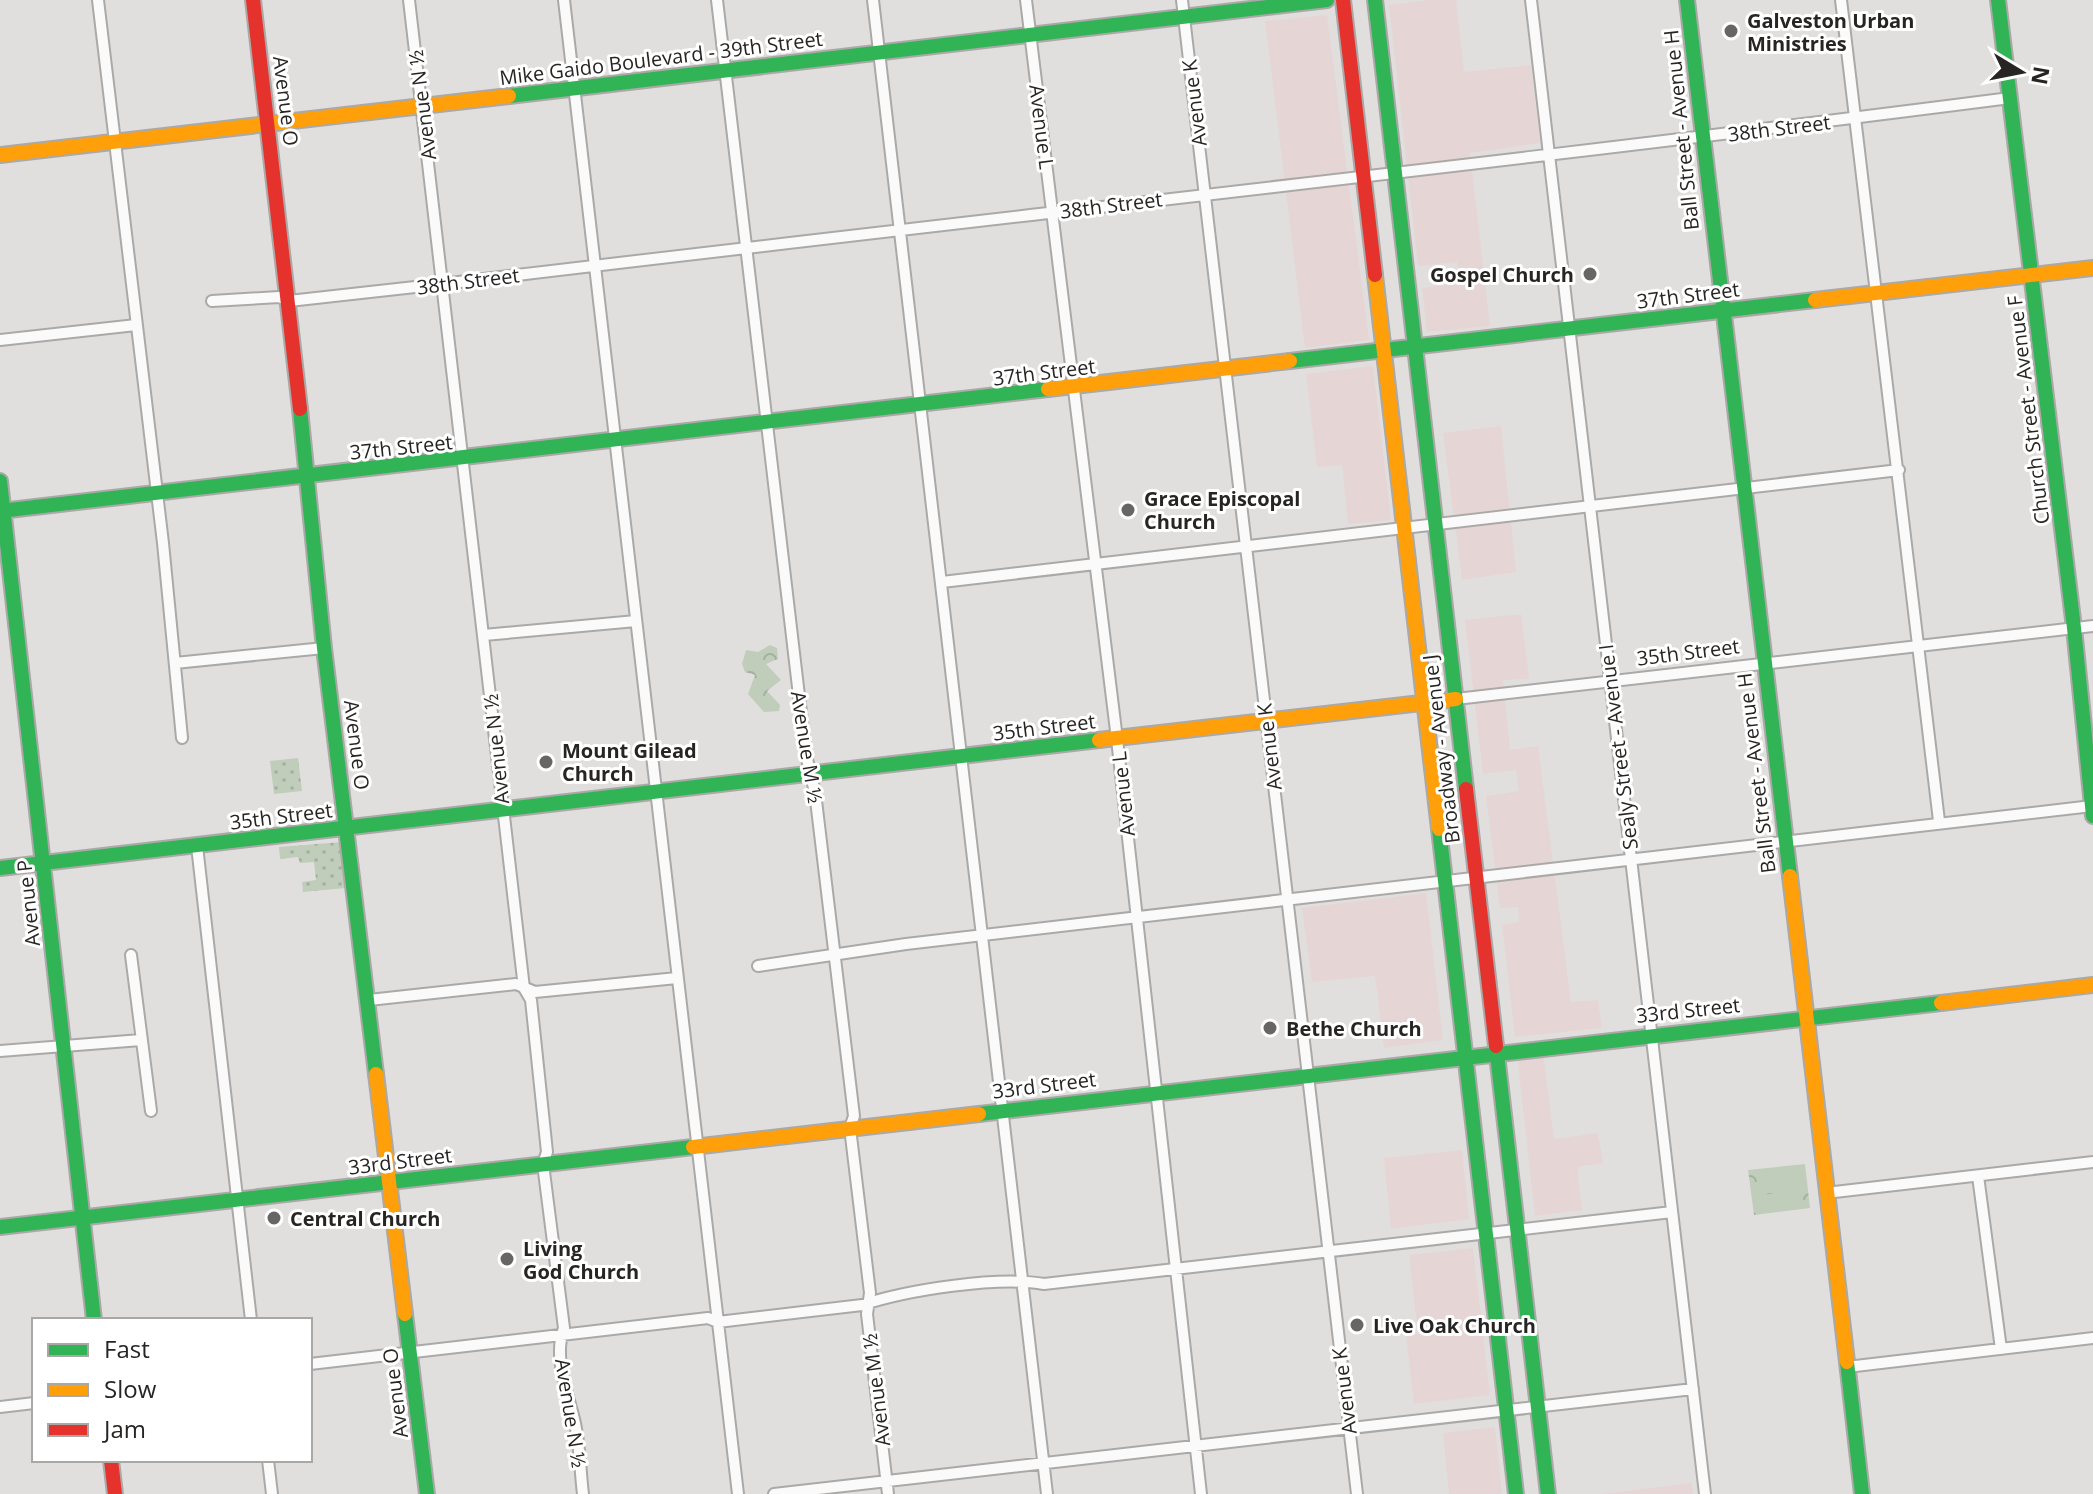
<svg xmlns="http://www.w3.org/2000/svg" width="2093" height="1494" font-family="'Open Sans',sans-serif">
<style>
.commercial{fill:#e5d6d5}
.park{fill:url(#park-crowns)}
.garden{fill:url(#garden-dots)}
.pitch{fill:#bfcdba}
.lines{fill:none;stroke-linecap:round;stroke-linejoin:round}
.street-casing{stroke:#aba9a8;stroke-width:14}
.fast-casing{stroke:#aba9a8;stroke-width:18}
.slow-casing{stroke:#aba9a8;stroke-width:18}
.jam-casing{stroke:#aba9a8;stroke-width:18}
.street{stroke:#fafafa;stroke-width:10}
.fast{stroke:#30b455;stroke-width:14}
.slow{stroke:#ff9f0a;stroke-width:14}
.jam{stroke:#e5322d;stroke-width:14}
.poi-dot{fill:#686665;stroke:#fff;stroke-width:3}
.labels{text-anchor:middle;dominant-baseline:central;stroke-width:6;stroke-linejoin:round;paint-order:stroke}
.poi-label{font-size:20px;font-weight:bold;fill:#272524;stroke:#fff;text-anchor:start}
.street-label{font-size:20px;fill:#272524;stroke:#fff}
</style>
<defs>
<pattern id="park-crowns" width="20" height="18" patternUnits="userSpaceOnUse" patternTransform="scale(2)"><rect width="20" height="18" fill="#bfcdba"/><path d="M2 6a3 3 0 1 1 6 0M12 15a3 3 0 1 1 6 0" fill="none" stroke="#a4b0a0"/></pattern>
<pattern id="garden-dots" width="8" height="8" patternUnits="userSpaceOnUse" patternTransform="scale(2)"><rect width="8" height="8" fill="#bfcdba"/><path d="M2 2h.1M6 6h.1" fill="none" stroke="#a4b0a0" stroke-width="1.8" stroke-linecap="round"/></pattern>
</defs>
<rect width="100%" height="100%" fill="#e1dfdd"/>
<path class="commercial" d="M1430,0H1456L1464,72L1531,65L1540,143L1470,153L1490,326L1427,332L1422,288L1460,282L1457,262L1418,266L1389,5Z
M1327,15L1369,340L1305,348L1265,21Z
M1373,366L1391,520L1348,524L1342,465L1317,467L1306,374Z
M1501,426L1516,572L1462,580L1443,433Z
M1521,614L1529,679L1503,680L1510,750L1538,746L1571,1002L1598,1000L1602,1028L1515,1037L1502,925L1519,922L1518,907L1500,908L1486,796L1519,791L1516,770L1483,774L1465,620Z
M1426,893L1443,1040L1384,1048L1375,976L1312,982L1302,908Z
M1543,1052L1554,1139L1598,1133L1603,1163L1577,1167L1582,1210L1535,1216L1517,1054Z
M1462,1150L1469,1219L1391,1229L1384,1158Z
M1473,1248L1490,1395L1414,1404L1406,1335L1418,1333L1409,1255Z
M1495,1427L1502,1494H1449L1443,1433Z
M1692,1483L1693,1494H1600Z"/>
<path class="park" d="M770,645L777,648L778,659L766,664L781,680L767,691L780,705L779,711L764,712L748,694L755,675L745,672L742,664L746,650L758,652Z
M1805,1164L1810,1208L1754,1215L1748,1170Z"/>
<path class="garden" d="M298,758L302,791L274,794L270,761Z
M342,842L346,888L303,892L302,882L316,880L314,862L300,863L298,857L280,859L279,847Z"/>
<path class="pitch" d="M1796,1168L1798,1184L1761,1189L1759,1172Z
M1798,1190L1800,1207L1764,1211L1762,1195Z"/>
<g class="lines">
<g class="street-casing">
<path id="street" d="M98,0L163,543L182,738
M409,0L524,988L531,1000L547,1152L543,1164L564,1328C553,1356 567,1391 574,1419C580,1443 580,1470 583,1494
M564,0L738,1494
M717,0L806,755L815,792L854,1116L850,1128L870,1293L867,1314L888,1494
M873,0L1047,1494
M1026,0L1117,739L1201,1494
M1182,0L1357,1494
M1531,0L1705,1494
M1841,0L1939,821
M212,301L279,297L289,301L442,284C965,221 1488,165 2010,98
M0,340L136,325
M942,582L1899,470
M484,635L636,621
M175,663L324,648
M1456,699L2093,626
M197,846L251,1320
M131,955L151,1111
M758,966L906,944L2092,806
M369,1000L516,984L535,992L677,978
M0,1051L141,1040
M1978,1176L2001,1349
M1826,1193L2093,1162
M310,1364L708,1318L718,1322L862,1305C907,1290 997,1276 1044,1284L1672,1212
M1847,1367L2093,1338
M0,1407L34,1403
M268,1460L272,1494
M774,1494L1693,1389"/>
</g>
<g class="fast-casing">
<path id="fast" d="M1375,0L1466,789
M1687,0L1790,876
M1998,0L2074,628L2093,816
M509,96L1327,0
M1290,361L1815,300
M300,409L324,648L376,1074
M0,481L94,1320
M0,511L1048,389
M1439,829L1516,1494
M0,868L1099,740
M1496,1046L1548,1494
M979,1114L1941,1003
M0,1227L693,1147
M405,1314L427,1494
M1847,1362L1862,1494"/>
</g>
<g class="slow-casing">
<path id="slow" d="M0,155L509,96
M1375,275L1439,829
M1815,300L2093,268
M1048,389L1290,361
M1099,740L1456,699
M1790,876L1847,1362
M1941,1003L2093,985
M376,1074L405,1314
M693,1147L979,1114"/>
</g>
<g class="jam-casing">
<path id="jam" d="M253,0L300,409
M1343,0L1375,275
M1466,789L1496,1046
M111,1460L115,1494"/>
</g>
<use href="#street" class="street"/>
<use href="#fast" class="fast"/>
<use href="#slow" class="slow"/>
<use href="#jam" class="jam"/>
</g>
<g class="poi-dot">
<circle cx="1731" cy="31" r="8"/>
<circle cx="1590" cy="274" r="8"/>
<circle cx="1128" cy="510" r="8"/>
<circle cx="546" cy="762" r="8"/>
<circle cx="1270" cy="1028" r="8"/>
<circle cx="274" cy="1218" r="8"/>
<circle cx="507" cy="1259" r="8"/>
<circle cx="1357" cy="1325" r="8"/>
</g>
<g class="labels">
<g class="poi-label">
<text x="1747" y="20">Galveston Urban<tspan x="1747" dy="23">Ministries</tspan></text>
<text x="1574" y="274" text-anchor="end">Gospel Church</text>
<text x="1144" y="498">Grace Episcopal<tspan x="1144" dy="23">Church</tspan></text>
<text x="562" y="750">Mount Gilead<tspan x="562" dy="23">Church</tspan></text>
<text x="1286" y="1028">Bethe Church</text>
<text x="290" y="1218">Central Church</text>
<text x="523" y="1248">Living<tspan x="523" dy="23">God Church</tspan></text>
<text x="1373" y="1325">Live Oak Church</text>
</g>
<g class="street-label">
<text transform="translate(661 58) rotate(-7)">Mike Gaido Boulevard - 39th Street</text>
<text transform="translate(286 101) rotate(83)">Avenue O</text>
<text transform="translate(1194 103) rotate(-97)">Avenue K</text>
<text transform="translate(422 105) rotate(-97)">Avenue N ½</text>
<text transform="translate(1042 127) rotate(83)">Avenue L</text>
<text transform="translate(1779 128) rotate(-7)">38th Street</text>
<text transform="translate(1681 130) rotate(-96)">Ball Street - Avenue H</text>
<text transform="translate(1111 205) rotate(-7)">38th Street</text>
<text transform="translate(468 281) rotate(-7)">38th Street</text>
<text transform="translate(1688 295) rotate(-7)">37th Street</text>
<text transform="translate(1044 372) rotate(-7)">37th Street</text>
<text transform="translate(2028 410) rotate(-97)">Church Street - Avenue F</text>
<text transform="translate(401 447) rotate(-6)">37th Street</text>
<text transform="translate(1688 652) rotate(-7)">35th Street</text>
<text transform="translate(1044 727) rotate(-7)">35th Street</text>
<text transform="translate(357 745) rotate(83)">Avenue O</text>
<text transform="translate(807 747) rotate(81)">Avenue M ½</text>
<text transform="translate(1269 747) rotate(-97)">Avenue K</text>
<text transform="translate(1618 747) rotate(-97)">Sealy Street - Avenue I</text>
<text transform="translate(496 749) rotate(-96)">Avenue N ½</text>
<text transform="translate(1441 749) rotate(-97)">Broadway - Avenue J</text>
<text transform="translate(1756 773) rotate(-97)">Ball Street - Avenue H</text>
<text transform="translate(1123 794) rotate(-96)">Avenue L</text>
<text transform="translate(281 816) rotate(-7)">35th Street</text>
<text transform="translate(28 903) rotate(-96)">Avenue P</text>
<text transform="translate(1688 1010) rotate(-6)">33rd Street</text>
<text transform="translate(1044 1085) rotate(-7)">33rd Street</text>
<text transform="translate(400 1161) rotate(-7)">33rd Street</text>
<text transform="translate(876 1390) rotate(-97)">Avenue M ½</text>
<text transform="translate(1344 1391) rotate(-97)">Avenue K</text>
<text transform="translate(395 1393) rotate(-97)">Avenue O</text>
<text transform="translate(571 1413) rotate(81)">Avenue N ½</text>
</g>
</g>
<rect x="32" y="1318" width="280" height="144" fill="#ffffff" stroke="#a9a8a7" stroke-width="2"/>
<rect x="48" y="1344" width="40" height="12" fill="#30b455" stroke="#a9a8a7" stroke-width="2"/>
<text x="104" y="1358" font-size="24" fill="#272524">Fast</text>
<rect x="48" y="1384" width="40" height="12" fill="#ff9f0a" stroke="#a9a8a7" stroke-width="2"/>
<text x="104" y="1398" font-size="24" fill="#272524">Slow</text>
<rect x="48" y="1424" width="40" height="12" fill="#e5322d" stroke="#a9a8a7" stroke-width="2"/>
<text x="104" y="1438" font-size="24" fill="#272524">Jam</text>
<g transform="translate(2021 72) rotate(100)" stroke="#ffffff" stroke-width="6" paint-order="stroke">
<path d="M0-6L14 30L0 20L-14 30Z" fill="#272524"/>
<text y="-12" font-size="22" font-weight="bold" text-anchor="middle" fill="#272524">N</text>
</g>
</svg>
